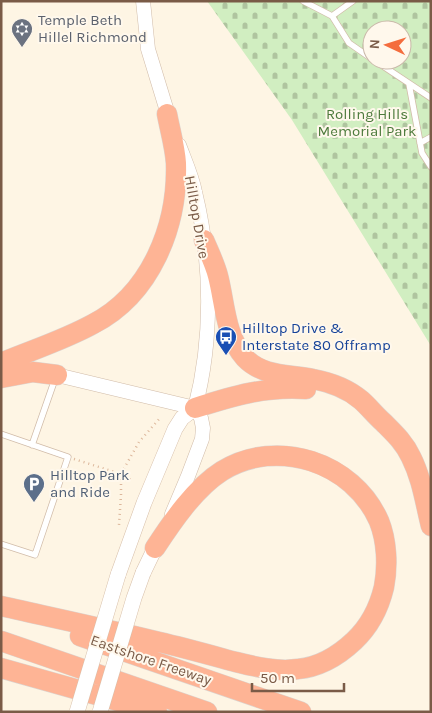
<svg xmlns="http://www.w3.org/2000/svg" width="432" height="713" font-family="Karla,sans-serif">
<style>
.cemetery{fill:url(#cemetery-stones);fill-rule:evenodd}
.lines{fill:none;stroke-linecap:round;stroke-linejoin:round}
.service-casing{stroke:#d1bca9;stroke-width:7}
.tertiary-casing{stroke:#d1bca9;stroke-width:15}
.secondary-casing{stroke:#d7bfa9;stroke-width:16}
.motorway-casing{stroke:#dcd4cf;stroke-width:21}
.path{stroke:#dcb79b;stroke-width:2.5;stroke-dasharray:1 4;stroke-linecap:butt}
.service{stroke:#fff;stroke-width:5.5}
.tertiary{stroke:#fff;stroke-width:14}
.secondary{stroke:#fff;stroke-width:15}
.motorway{stroke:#feb495;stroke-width:20}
.secondary-bridge-casing{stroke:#d7bfa9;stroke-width:16;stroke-linecap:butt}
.secondary-bridge{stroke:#fff;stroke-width:15}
.labels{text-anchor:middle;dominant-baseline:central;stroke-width:4;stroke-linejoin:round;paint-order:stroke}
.worship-label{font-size:15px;fill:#5b616d;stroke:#fff8ec;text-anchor:start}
.park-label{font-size:15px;fill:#4c7a3b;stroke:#fff8ec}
.street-label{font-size:15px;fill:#7a5b47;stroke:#fff8ec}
.transit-label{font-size:15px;fill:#164399;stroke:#fff8ec;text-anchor:start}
.service-label{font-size:15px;fill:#4e5e75;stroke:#fff8ec;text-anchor:start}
</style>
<defs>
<pattern id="cemetery-stones" width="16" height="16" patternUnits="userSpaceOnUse" patternTransform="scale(1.25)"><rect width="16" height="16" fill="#d1eec1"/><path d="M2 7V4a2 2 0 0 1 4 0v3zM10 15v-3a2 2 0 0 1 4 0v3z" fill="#afc49f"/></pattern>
</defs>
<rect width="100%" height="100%" fill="#fef5e4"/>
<path class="cemetery" d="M207,1H431V346L292,120ZM372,30H402V60H372Z"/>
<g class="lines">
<g class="service-casing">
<path id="service" d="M303,1L332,16
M353,1L332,16L349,43L372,59
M374,60L431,98
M409,84L422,153L431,167
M420,143L431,137
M1,434L68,457L35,555L1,544
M32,445L55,379"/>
</g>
<g class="tertiary-casing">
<path id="tertiary" d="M143,1L148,49L170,121
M57,375L195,408
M172,514L188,476L202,439L203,428L201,418L195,408C213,339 212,262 195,192C192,176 185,161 179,145"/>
</g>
<g class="secondary-casing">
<path id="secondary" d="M143,573L155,548
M118,575L144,503L175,429L182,418L195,408"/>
</g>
<g class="motorway-casing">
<path id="motorway" d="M204,240C209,252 215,264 218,276C225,303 225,336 245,358C263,377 290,374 313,379C329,382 348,389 361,400C369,407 375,415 383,422C394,433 404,442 411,457C422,479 425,502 431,526
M1,363C32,350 64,340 93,324C151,294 178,226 176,163C175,147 170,130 167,114
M1,378L33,372L57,375
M195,408C233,396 266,386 306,389
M1,606C54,618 107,629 159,642C185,648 210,655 236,662C256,667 278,672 298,669C320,667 338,656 354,641C370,626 379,608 384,587C388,566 387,541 379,521C353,462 277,437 222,471C195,488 172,522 155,548
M80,636L301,712
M1,641L207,712
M1,668L157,712"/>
</g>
<path class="path" d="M74,459L121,474L139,442L160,418
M121,474V495L119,525L121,526
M121,474L133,481"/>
<use href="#service" class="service"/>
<use href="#tertiary" class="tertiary"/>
<use href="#secondary" class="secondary"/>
<use href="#motorway" class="motorway"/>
<g class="secondary-bridge-casing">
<path id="secondary-bridge" d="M77,712L118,575
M100,712L134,598L143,573"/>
</g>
<use href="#secondary-bridge" class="secondary-bridge"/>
</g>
<defs>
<g id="synagogue-pin" transform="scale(1.125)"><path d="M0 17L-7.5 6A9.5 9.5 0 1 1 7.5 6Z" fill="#6b7280" stroke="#fff8ec"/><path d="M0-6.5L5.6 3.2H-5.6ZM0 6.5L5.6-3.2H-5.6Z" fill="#fff"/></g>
<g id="bus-pin" transform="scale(1.125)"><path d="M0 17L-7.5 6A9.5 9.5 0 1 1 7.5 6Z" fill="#1a4fb4" stroke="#fff8ec"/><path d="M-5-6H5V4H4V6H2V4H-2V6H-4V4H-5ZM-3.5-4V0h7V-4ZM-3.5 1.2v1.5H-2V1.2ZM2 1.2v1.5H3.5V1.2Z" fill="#fff"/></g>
<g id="parking-pin" transform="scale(1.125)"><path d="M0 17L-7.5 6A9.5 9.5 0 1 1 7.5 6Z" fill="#5c6f8a" stroke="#fff8ec"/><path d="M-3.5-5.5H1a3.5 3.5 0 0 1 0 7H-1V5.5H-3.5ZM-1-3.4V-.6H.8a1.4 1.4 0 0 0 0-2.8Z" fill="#fff"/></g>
</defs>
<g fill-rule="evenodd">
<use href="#synagogue-pin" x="22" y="29"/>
<use href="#bus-pin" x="226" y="337"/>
<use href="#parking-pin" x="34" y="484"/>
</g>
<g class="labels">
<g class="worship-label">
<text x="38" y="20">Temple Beth<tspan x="38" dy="17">Hillel Richmond</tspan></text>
</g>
<g class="park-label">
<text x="367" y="114">Rolling Hills<tspan x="367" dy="17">Memorial Park</tspan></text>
</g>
<g class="street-label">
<text transform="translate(197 217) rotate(80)">Hilltop Drive</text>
<text transform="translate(151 660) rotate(19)">Eastshore Freeway</text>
</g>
<g class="transit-label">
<text x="242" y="328">Hilltop Drive &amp;<tspan x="242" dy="17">Interstate 80 Offramp</tspan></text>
</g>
<g class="service-label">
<text x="50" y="475">Hilltop Park<tspan x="50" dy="17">and Ride</tspan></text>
</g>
</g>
<rect width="432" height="713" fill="none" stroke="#7a5b47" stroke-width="5"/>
<g transform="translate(387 45) rotate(274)"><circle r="24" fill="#fff8ec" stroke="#cab9aa"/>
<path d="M0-4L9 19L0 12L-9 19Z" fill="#f46d3d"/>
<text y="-8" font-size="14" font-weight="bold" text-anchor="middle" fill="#7a5b47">N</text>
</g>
<path d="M252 683v8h92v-8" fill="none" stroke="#7a5b47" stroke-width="2.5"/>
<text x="260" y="683" font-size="15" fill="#7a5b47" stroke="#fff8ec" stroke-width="4" paint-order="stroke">50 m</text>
</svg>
